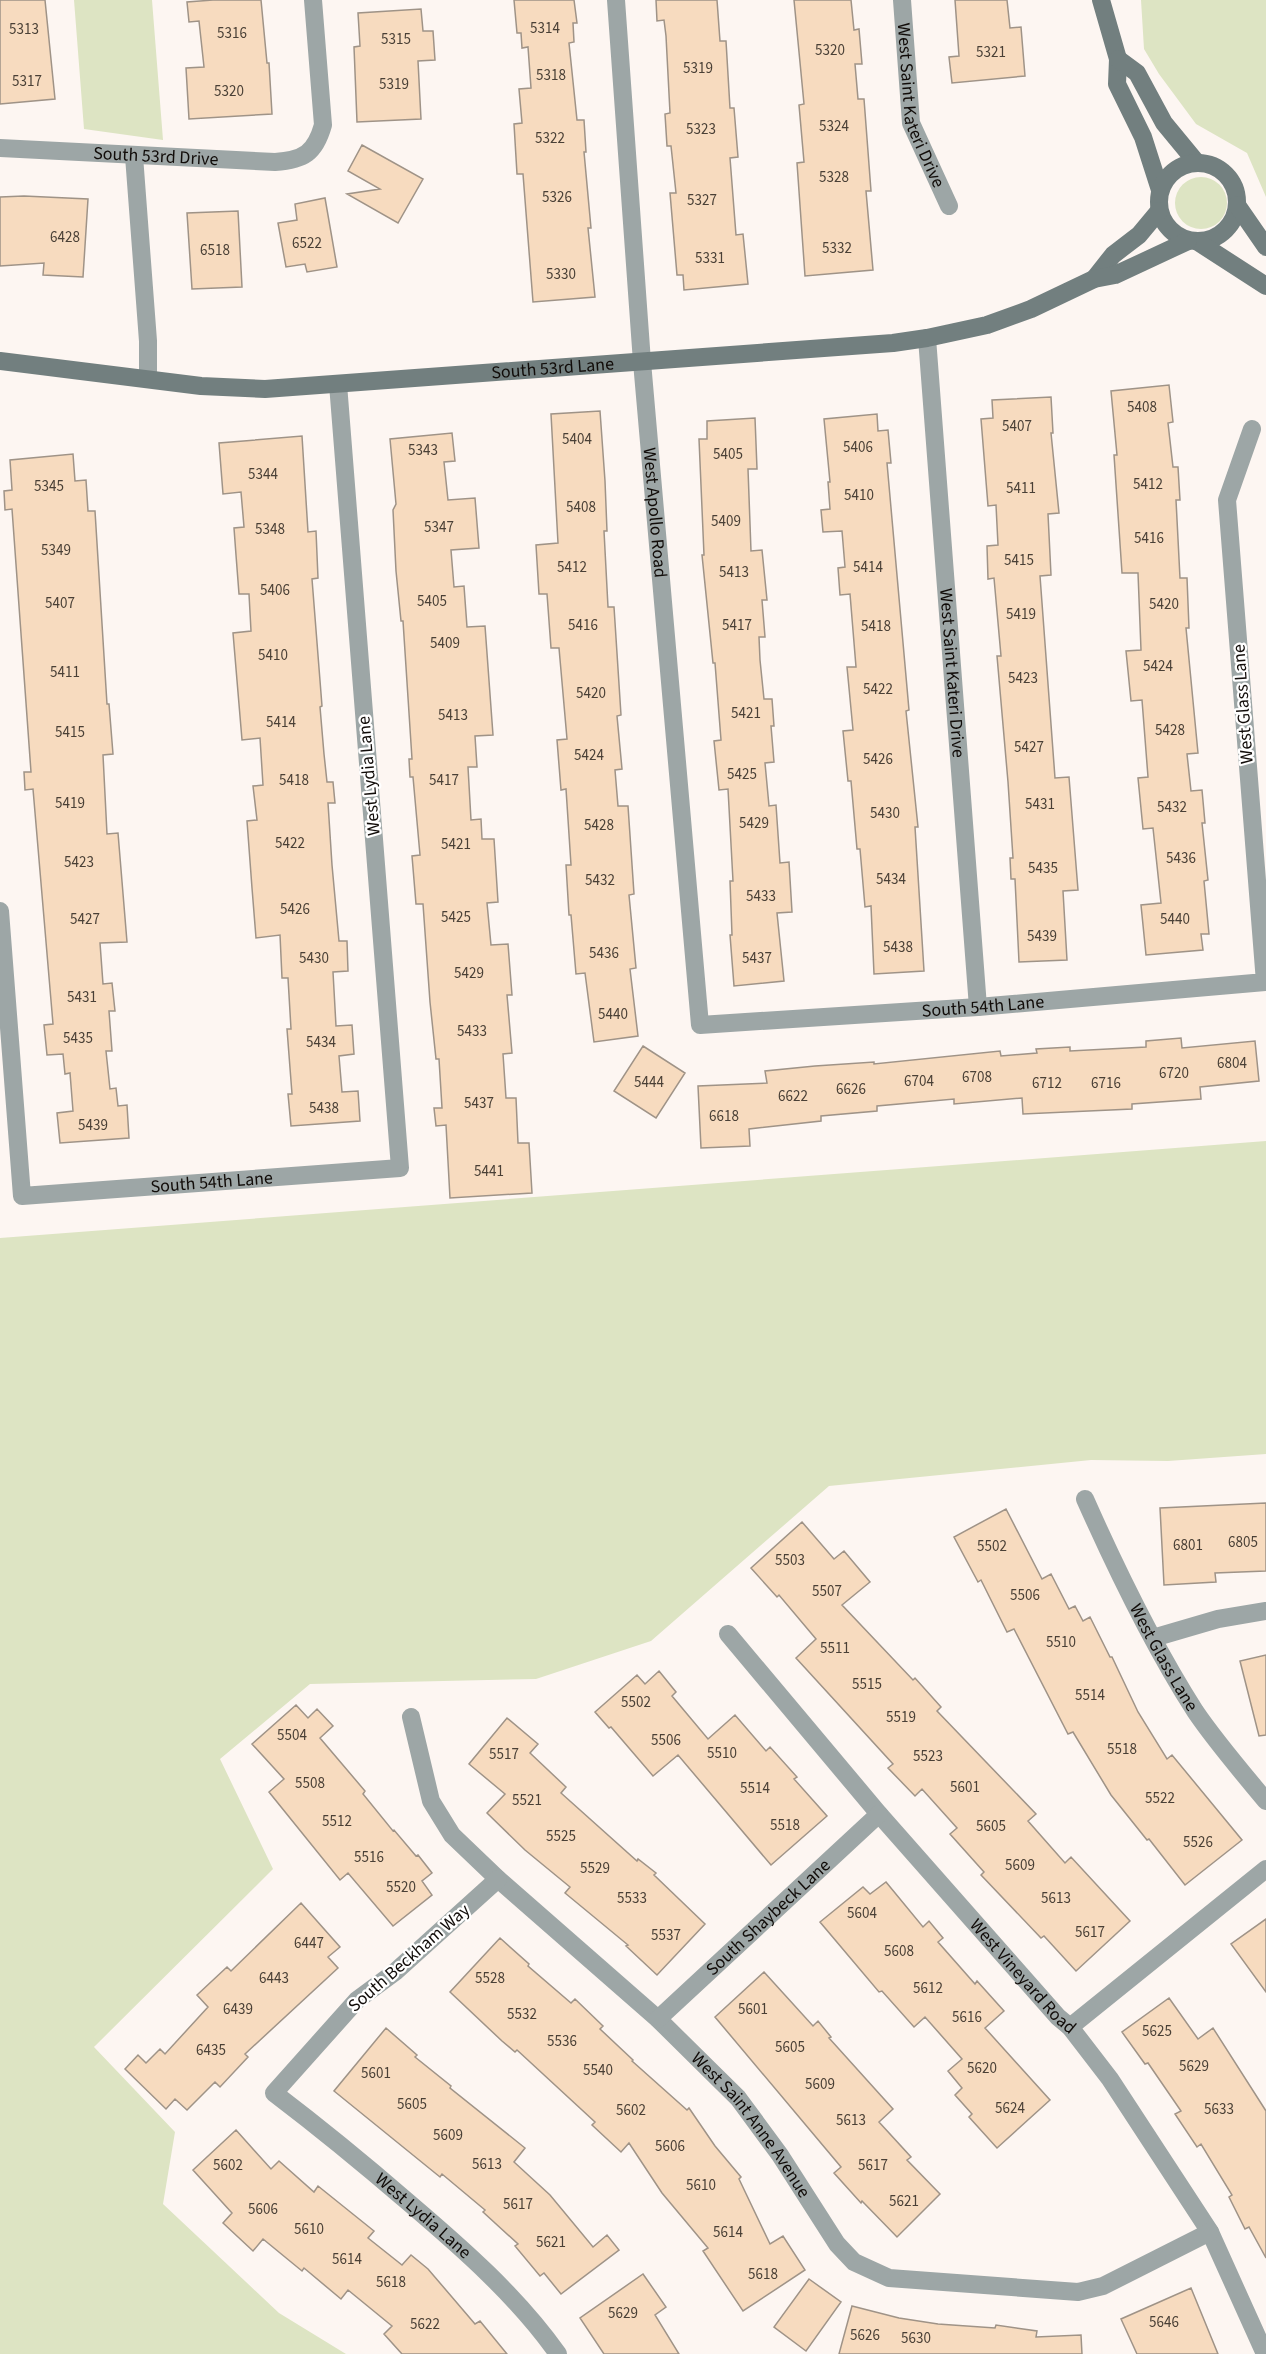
<svg xmlns="http://www.w3.org/2000/svg" width="1266" height="2354" font-family="'Source Sans 3',sans-serif">
<style>
.green{fill:#dde4c3}
.building{fill:#f7dbbf;stroke:#9f9387;stroke-width:1.5}
.lines{fill:none;stroke-linecap:round;stroke-linejoin:round}
.street{stroke:#9da6a6;stroke-width:18}
.secondary{stroke:#727f7f;stroke-width:18}
.labels{text-anchor:middle;dominant-baseline:central;stroke-width:4.5;stroke-linejoin:round;paint-order:stroke}
.number-label{font-size:15px;fill:#4a4036}
.street-label{font-size:18px;fill:#110c09;stroke:#fff}
</style>
<rect width="100%" height="100%" fill="#fdf6f2"/>
<path class="green" d="M74,0H152L163,140L84,129Z
M1141,0H1266V197L1247,153L1196,124L1159,74L1144,49Z
M1175 203a26 26 0 1 1 52 0a26 26 0 1 1-52 0Z
M1266,1141V1454L1168,1461L1091,1460L829,1486L651,1641L536,1679L310,1684L220,1759L273,1869L94,2047L175,2132L163,2204L279,2313L346,2354H0V1238Z"/>
<path class="building" d="M0,0H45L55,99L0,104Z
M213,0H261L267,63H269L272,114L189,119L186,68L204,67L199,21L189,22L187,2Z
M514,0H574L577,23H573L574,42L569,43L577,120H584L586,152H584L591,228H588L595,297L533,302L523,174H517L514,124L522,123L519,89L531,88L528,47L522,48L521,33H517Z
M656,0H717L720,41H726L730,108H734L738,157L730,158L736,235L743,234L748,284L684,290L683,275H677L670,193H676L671,146H667L665,114L670,113L666,36L664,20L657,21Z
M794,0H851L854,30L859,29L862,64H855L858,99H864L871,191H866L873,270L805,276L797,163L804,162L799,105L804,104Z
M955,0H1007L1010,28L1021,27L1025,76L952,83L949,57L959,56Z
M421,9L423,31H433L435,60L418,61L421,119L357,122L354,47L360,46L358,13Z
M362,145L423,179L398,223L347,194L380,189L348,171Z
M24,196L88,199L83,277L43,275L44,263L0,266V197Z
M325,198L337,267L307,272L305,264L286,267L278,223L297,220L295,204Z
M238,211L242,287L192,289L187,213Z
M1169,385L1173,422L1168,423L1173,467H1178L1180,500H1176L1180,578H1187L1189,628H1186L1198,753L1187,754L1191,791L1202,790L1205,823H1202L1208,880L1204,881L1209,934H1201L1203,950L1146,955L1141,905L1161,903L1153,828L1143,829L1138,778L1148,777L1142,700L1131,701L1126,651L1141,650L1138,573H1122L1114,455H1117L1111,391Z
M1051,397L1053,433H1051L1059,513L1048,514L1051,575L1040,576L1055,778L1069,777L1078,890L1063,891L1067,960L1019,962L1015,879H1011L1010,858H1013L1008,782L997,656H1001L994,578L988,579L987,546L998,545L996,505L988,506L981,419L993,418L992,400Z
M600,411L605,481L607,531H604L608,607H614L621,715L617,716L622,769L615,770L618,806H628L634,894L629,895L636,968L630,969L638,1036L594,1042L585,973L576,974L571,915H569L566,865H571L566,789L561,790L557,740L567,739L559,648H551L547,594H539L536,545L558,543L551,414Z
M877,414L878,431L888,430L891,463H887L909,710L906,711L918,827H915L924,971L874,974L871,906L865,907L860,849H857L851,781H848L843,731L853,730L847,667H856L850,594L840,595L838,568L845,567L842,531L823,532L821,510L830,509L828,482H830L824,419Z
M755,418L757,469H748L751,551L762,550L767,600H762L765,637H759L760,660L764,699H772L774,726H771L774,762L765,763L769,806L776,805L780,863L789,862L792,912L777,913L784,981L734,986L730,935H732L730,881H733L728,789L719,790L714,741L721,740L715,663H713L702,555H704L699,439H707V421Z
M452,433L455,461L444,462L448,500L475,498L479,548L451,550L454,587L464,586L467,627L485,626L493,735L475,736L477,767H468L471,820L481,819L482,839H494L498,902L487,903L491,945L508,944L512,995H507L512,1053L503,1054L506,1098H516L518,1143H529L532,1193L450,1198L446,1125L436,1126L434,1108H442L439,1059H436L430,1002L423,904H416L412,856L420,855L413,777H410L409,759H412L403,621H401L396,571L393,510L396,504L390,439Z
M302,436L308,532L316,531L318,578L312,579L322,706L320,707L324,754L327,782H333L335,803H328L332,865L339,941H347L348,971L333,972L336,1026L352,1025L354,1054L339,1056L342,1092L358,1091L360,1121L291,1126L288,1094H292L287,1029H291L288,978H282L280,935L256,938L252,888L247,821L257,820L253,786L263,785L260,738L242,740L233,633L251,631L249,594H239L236,555L234,528L244,527L241,492L223,494L219,443Z
M73,454L75,481L86,480L88,511H95L107,704H109L113,754L103,755L107,834L118,833L127,942L100,943L103,984L112,983L115,1011H109L112,1051H106L110,1089L116,1088L118,1106L127,1105L129,1138L60,1143L57,1113L73,1111L70,1073L65,1074L63,1054L47,1055L44,1025L53,1024L33,789L25,790L24,772H31L12,509L5,510L4,491L12,490L10,460Z
M1181,1038L1182,1048L1255,1041L1259,1081L1200,1087L1201,1099L1132,1104V1109L1023,1114L1022,1098L954,1104V1099L877,1106V1111L821,1116V1121L749,1129L750,1146L701,1148L698,1086L767,1083L765,1071L815,1066L874,1062V1064L1000,1051L1001,1056L1037,1053L1036,1049L1070,1047V1051L1146,1047V1041Z
M643,1046L685,1073L656,1118L614,1091Z
M1266,1503V1571L1215,1573L1216,1582L1164,1585L1160,1508Z
M1006,1509L1042,1579L1051,1574L1069,1609L1075,1606L1083,1621L1090,1617L1110,1657H1112L1138,1712L1167,1759L1172,1755L1242,1840L1185,1885L1149,1839L1147,1840L1111,1795L1073,1732L1068,1734L1014,1629L1007,1632L981,1580L978,1582L954,1537Z
M802,1522L834,1559L844,1551L870,1582L842,1605L913,1680L915,1678L941,1707L937,1711L1036,1814L1028,1821L1065,1863L1071,1857L1130,1921L1076,1971L1044,1936L1041,1938L981,1875L984,1872L950,1834L957,1828L922,1789L915,1796L888,1768L893,1764L796,1658L816,1639L779,1595L777,1597L751,1568Z
M1266,1655V1735L1259,1736L1240,1661Z
M659,1671L676,1692L672,1696L708,1739L735,1715L766,1751L770,1747L797,1777L794,1779L827,1816L771,1865L678,1755L653,1776L611,1727L609,1728L595,1712L637,1675L645,1684Z
M296,1705L308,1718L317,1709L333,1726L320,1738L365,1791L363,1794L393,1831L394,1830L416,1856L418,1855L432,1873L422,1881L432,1895L393,1926L348,1873L340,1880L269,1792L284,1779L252,1744Z
M507,1718L538,1744L530,1753L566,1787L561,1793L637,1861L638,1859L656,1873L654,1875L705,1924L657,1975L626,1946L628,1945L565,1893L570,1887L525,1850L487,1813L505,1794L469,1764Z
M886,1882L923,1927L929,1921L943,1938L938,1942L975,1984L977,1981L1004,2011L985,2028L1050,2100L997,2148L969,2117L972,2114L955,2095L962,2088L948,2071L962,2059L925,2017L914,2027L882,1991L879,1992L820,1922L863,1887L870,1894Z
M301,1903L340,1947L328,1957L338,1968L245,2054L248,2057L220,2087L215,2082L187,2110L175,2099L166,2109L125,2069L138,2055L146,2063L160,2049L165,2054L208,2007L197,1995L227,1967L231,1971Z
M1266,1919V1992L1231,1944Z
M500,1938L529,1964L528,1966L571,2003L575,1999L603,2026L600,2029L633,2060L632,2061L687,2110L689,2108L715,2146L741,2177L739,2179L770,2244L783,2236L805,2270L743,2311L703,2251L708,2248L662,2193L629,2143L621,2152L592,2125L595,2122L517,2050L515,2052L502,2041L450,1992Z
M764,1972L813,2026L818,2021L831,2037L829,2038L893,2109L879,2122L911,2157L907,2160L940,2194L897,2237L862,2201L861,2203L834,2173L841,2167L715,2017Z
M1169,1998L1198,2039L1213,2028L1266,2111V2258L1249,2227L1245,2229L1229,2197L1232,2195L1201,2144L1197,2147L1175,2114L1181,2111L1148,2063L1145,2064L1122,2032Z
M386,2028L417,2055L415,2057L451,2086L450,2088L525,2148L514,2162L550,2195L593,2247L607,2235L619,2250L561,2294L544,2273L540,2276L515,2246L518,2244L483,2212L485,2210L442,2174L440,2177L334,2091Z
M236,2130L271,2169L279,2161L314,2192L318,2186L374,2231L368,2238L402,2265L411,2255L428,2269L475,2324L480,2321L507,2354H402L384,2334L392,2326L348,2290L341,2299L304,2268L302,2271L263,2239L253,2251L223,2223L232,2213L193,2170Z
M643,2274L666,2307L655,2315L679,2354H604L580,2318Z
M809,2279L841,2302L806,2351L774,2327Z
M1191,2288L1218,2354H1137L1121,2319Z
M852,2306L899,2318L938,2324L995,2328L996,2325L1037,2331L1036,2337L1081,2335L1082,2354H839Z"/>
<g class="lines">
<g class="street">
<path id="s1" d="M616,0L642,362L700,1025L978,1007L1265,982L1227,500L1252,429"/>
<path id="s2" d="M902,0L911,123L949,206"/>
<path id="s3" d="M0,148L275,162C304,160 315,153 323,125L313,0"/>
<path d="M134,156L148,341V379"/>
<path id="s4" d="M927,338L978,1007"/>
<path id="s5" d="M0,911L22,1196L400,1168L338,384"/>
<path id="s6" d="M1085,1499C1117,1571 1152,1644 1195,1711C1216,1742 1242,1772 1266,1801"/>
<path id="s7" d="M728,1634L879,1814L1058,2017L1070,2027L1110,2079L1210,2232L1265,2354"/>
<path d="M1153,1638L1218,1619L1266,1611"/>
<path id="s8" d="M411,1717L431,1801L452,1835L498,1879L658,2019L738,2098L780,2155L837,2244L854,2262L889,2278L1078,2292L1103,2286L1210,2232"/>
<path id="s9" d="M498,1879L395,1972L357,2000L274,2093C320,2128 364,2164 408,2202C462,2248 517,2296 558,2354"/>
<path id="s10" d="M658,2019L879,1814"/>
<path d="M1070,2027L1266,1869"/>
</g>
<g class="secondary">
<path d="M1101,0L1118,59L1117,84L1143,137L1160,190"/>
<path d="M1118,59L1137,73L1164,123L1197,163"/>
<circle cx="1198" cy="202" r="39"/>
<path d="M1237,205L1266,247"/>
<path d="M1198,242L1266,286"/>
<path d="M1094,279L1113,255L1139,235L1159,211"/>
<path id="s11" d="M0,361L201,386L265,389L893,343L927,338L987,325L1031,309L1094,279L1115,275L1188,241"/>
</g>
</g>
<g class="labels">
<g class="number-label">
<text x="545" y="28">5314</text>
<text x="24" y="29">5313</text>
<text x="232" y="33">5316</text>
<text x="396" y="39">5315</text>
<text x="830" y="50">5320</text>
<text x="991" y="52">5321</text>
<text x="698" y="68">5319</text>
<text x="551" y="75">5318</text>
<text x="27" y="81">5317</text>
<text x="394" y="84">5319</text>
<text x="229" y="91">5320</text>
<text x="834" y="126">5324</text>
<text x="701" y="129">5323</text>
<text x="550" y="138">5322</text>
<text x="834" y="177">5328</text>
<text x="557" y="197">5326</text>
<text x="702" y="200">5327</text>
<text x="65" y="237">6428</text>
<text x="307" y="243">6522</text>
<text x="837" y="248">5332</text>
<text x="215" y="250">6518</text>
<text x="710" y="258">5331</text>
<text x="561" y="274">5330</text>
<text x="1142" y="407">5408</text>
<text x="1017" y="426">5407</text>
<text x="577" y="439">5404</text>
<text x="858" y="447">5406</text>
<text x="423" y="450">5343</text>
<text x="728" y="454">5405</text>
<text x="263" y="474">5344</text>
<text x="1148" y="484">5412</text>
<text x="49" y="486">5345</text>
<text x="1021" y="488">5411</text>
<text x="859" y="495">5410</text>
<text x="581" y="507">5408</text>
<text x="726" y="521">5409</text>
<text x="439" y="527">5347</text>
<text x="270" y="529">5348</text>
<text x="1149" y="538">5416</text>
<text x="56" y="550">5349</text>
<text x="1019" y="560">5415</text>
<text x="572" y="567">5412</text>
<text x="868" y="567">5414</text>
<text x="734" y="572">5413</text>
<text x="275" y="590">5406</text>
<text x="432" y="601">5405</text>
<text x="60" y="603">5407</text>
<text x="1164" y="604">5420</text>
<text x="1021" y="614">5419</text>
<text x="583" y="625">5416</text>
<text x="737" y="625">5417</text>
<text x="876" y="626">5418</text>
<text x="445" y="643">5409</text>
<text x="273" y="655">5410</text>
<text x="1158" y="666">5424</text>
<text x="65" y="672">5411</text>
<text x="1023" y="678">5423</text>
<text x="878" y="689">5422</text>
<text x="591" y="693">5420</text>
<text x="746" y="713">5421</text>
<text x="453" y="715">5413</text>
<text x="281" y="722">5414</text>
<text x="1170" y="730">5428</text>
<text x="70" y="732">5415</text>
<text x="1029" y="747">5427</text>
<text x="589" y="755">5424</text>
<text x="878" y="759">5426</text>
<text x="742" y="774">5425</text>
<text x="294" y="780">5418</text>
<text x="444" y="780">5417</text>
<text x="70" y="803">5419</text>
<text x="1040" y="804">5431</text>
<text x="1172" y="807">5432</text>
<text x="885" y="813">5430</text>
<text x="754" y="823">5429</text>
<text x="599" y="825">5428</text>
<text x="290" y="843">5422</text>
<text x="456" y="844">5421</text>
<text x="1181" y="858">5436</text>
<text x="79" y="862">5423</text>
<text x="1043" y="868">5435</text>
<text x="891" y="879">5434</text>
<text x="600" y="880">5432</text>
<text x="761" y="896">5433</text>
<text x="295" y="909">5426</text>
<text x="456" y="917">5425</text>
<text x="85" y="919">5427</text>
<text x="1175" y="919">5440</text>
<text x="1042" y="936">5439</text>
<text x="898" y="947">5438</text>
<text x="604" y="953">5436</text>
<text x="314" y="958">5430</text>
<text x="757" y="958">5437</text>
<text x="469" y="973">5429</text>
<text x="82" y="997">5431</text>
<text x="613" y="1014">5440</text>
<text x="472" y="1031">5433</text>
<text x="78" y="1038">5435</text>
<text x="321" y="1042">5434</text>
<text x="1232" y="1063">6804</text>
<text x="1174" y="1073">6720</text>
<text x="977" y="1077">6708</text>
<text x="919" y="1081">6704</text>
<text x="649" y="1082">5444</text>
<text x="1047" y="1083">6712</text>
<text x="1106" y="1083">6716</text>
<text x="851" y="1089">6626</text>
<text x="793" y="1096">6622</text>
<text x="479" y="1103">5437</text>
<text x="324" y="1108">5438</text>
<text x="724" y="1116">6618</text>
<text x="93" y="1125">5439</text>
<text x="489" y="1171">5441</text>
<text x="1243" y="1542">6805</text>
<text x="1188" y="1545">6801</text>
<text x="992" y="1546">5502</text>
<text x="790" y="1560">5503</text>
<text x="827" y="1591">5507</text>
<text x="1025" y="1595">5506</text>
<text x="1061" y="1642">5510</text>
<text x="835" y="1648">5511</text>
<text x="867" y="1684">5515</text>
<text x="1090" y="1695">5514</text>
<text x="636" y="1702">5502</text>
<text x="901" y="1717">5519</text>
<text x="292" y="1735">5504</text>
<text x="666" y="1740">5506</text>
<text x="1122" y="1749">5518</text>
<text x="722" y="1753">5510</text>
<text x="504" y="1754">5517</text>
<text x="928" y="1756">5523</text>
<text x="310" y="1783">5508</text>
<text x="965" y="1787">5601</text>
<text x="755" y="1788">5514</text>
<text x="1160" y="1798">5522</text>
<text x="527" y="1800">5521</text>
<text x="337" y="1821">5512</text>
<text x="785" y="1825">5518</text>
<text x="991" y="1826">5605</text>
<text x="561" y="1836">5525</text>
<text x="1198" y="1842">5526</text>
<text x="369" y="1857">5516</text>
<text x="1020" y="1865">5609</text>
<text x="595" y="1868">5529</text>
<text x="401" y="1887">5520</text>
<text x="632" y="1898">5533</text>
<text x="1056" y="1898">5613</text>
<text x="862" y="1913">5604</text>
<text x="1090" y="1932">5617</text>
<text x="666" y="1935">5537</text>
<text x="309" y="1943">6447</text>
<text x="899" y="1951">5608</text>
<text x="274" y="1978">6443</text>
<text x="490" y="1978">5528</text>
<text x="928" y="1988">5612</text>
<text x="238" y="2009">6439</text>
<text x="753" y="2009">5601</text>
<text x="522" y="2014">5532</text>
<text x="967" y="2017">5616</text>
<text x="1157" y="2031">5625</text>
<text x="562" y="2041">5536</text>
<text x="790" y="2047">5605</text>
<text x="211" y="2050">6435</text>
<text x="1194" y="2066">5629</text>
<text x="982" y="2068">5620</text>
<text x="598" y="2070">5540</text>
<text x="376" y="2073">5601</text>
<text x="820" y="2084">5609</text>
<text x="412" y="2104">5605</text>
<text x="1010" y="2108">5624</text>
<text x="1219" y="2109">5633</text>
<text x="631" y="2110">5602</text>
<text x="851" y="2120">5613</text>
<text x="448" y="2135">5609</text>
<text x="670" y="2146">5606</text>
<text x="487" y="2164">5613</text>
<text x="228" y="2165">5602</text>
<text x="873" y="2165">5617</text>
<text x="701" y="2185">5610</text>
<text x="904" y="2201">5621</text>
<text x="518" y="2204">5617</text>
<text x="263" y="2209">5606</text>
<text x="309" y="2229">5610</text>
<text x="728" y="2232">5614</text>
<text x="551" y="2242">5621</text>
<text x="347" y="2259">5614</text>
<text x="763" y="2274">5618</text>
<text x="391" y="2282">5618</text>
<text x="623" y="2313">5629</text>
<text x="1164" y="2322">5646</text>
<text x="425" y="2324">5622</text>
<text x="865" y="2335">5626</text>
<text x="916" y="2338">5630</text>
</g>
<g class="street-label">
<text stroke="none"><textPath href="#s2" startOffset="108">West Saint Kateri Drive</textPath></text>
<text stroke="none"><textPath href="#s3" startOffset="156">South 53rd Drive</textPath></text>
<text stroke="none"><textPath href="#s11" startOffset="555">South 53rd Lane</textPath></text>
<text stroke="none"><textPath href="#s1" startOffset="514">West Apollo Road</textPath></text>
<text stroke="none"><textPath href="#s4" startOffset="336">West Saint Kateri Drive</textPath></text>
<text transform="translate(1243 704) rotate(-94)">West Glass Lane</text>
<text transform="translate(369 776) rotate(-95)">West Lydia Lane</text>
<text stroke="none"><textPath href="#s1" startOffset="1312">South 54th Lane</textPath></text>
<text stroke="none"><textPath href="#s5" startOffset="476">South 54th Lane</textPath></text>
<text stroke="none"><textPath href="#s6" startOffset="177">West Glass Lane</textPath></text>
<text stroke="none"><textPath href="#s10" startOffset="150">South Shaybeck Lane</textPath></text>
<text transform="translate(409 1958) rotate(-41)">South Beckham Way</text>
<text stroke="none"><textPath href="#s7" startOffset="452">West Vineyard Road</textPath></text>
<text stroke="none"><textPath href="#s8" startOffset="544">West Saint Anne Avenue</textPath></text>
<text stroke="none"><textPath href="#s9" startOffset="504">West Lydia Lane</textPath></text>
</g>
</g>
</svg>
